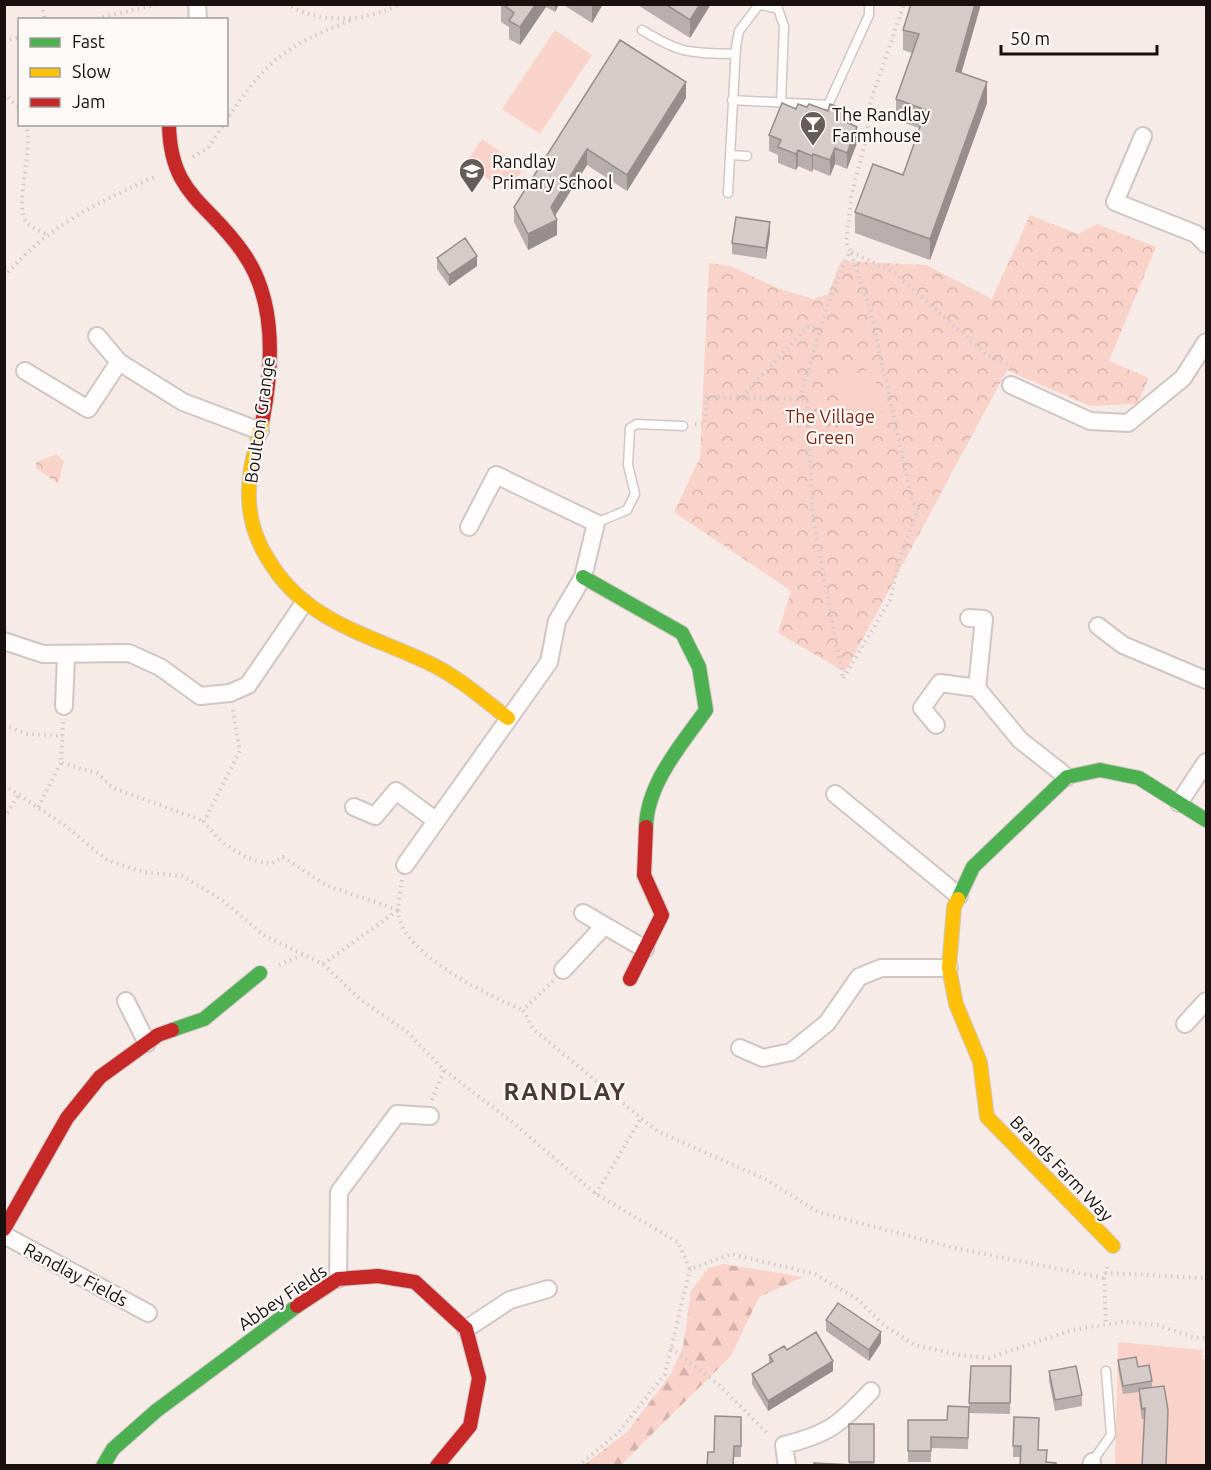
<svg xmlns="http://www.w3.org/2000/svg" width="1211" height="1470" font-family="Ubuntu,sans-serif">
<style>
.forest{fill:url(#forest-firs)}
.park{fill:url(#park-crowns)}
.garden{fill:#f9d2c9}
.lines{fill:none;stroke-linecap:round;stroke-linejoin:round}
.lane-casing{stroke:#d0c6c4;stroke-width:11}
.street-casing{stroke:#d0c6c4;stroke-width:20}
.fast-casing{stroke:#d0c6c4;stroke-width:16}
.slow-casing{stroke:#d0c6c4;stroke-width:16}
.jam-casing{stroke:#d0c6c4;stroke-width:16}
.path{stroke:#cfcbcb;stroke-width:4;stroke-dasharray:1.5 4.5;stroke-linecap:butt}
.lane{stroke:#fefcfc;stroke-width:8}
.street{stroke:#fefcfc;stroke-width:16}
.fast{stroke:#4caf50;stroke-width:14}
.slow{stroke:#ffc107;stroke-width:14}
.jam{stroke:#c62828;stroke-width:14}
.wall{fill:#b7afad}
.shaded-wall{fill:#958e8d}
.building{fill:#d5cbc9;stroke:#958e8d;stroke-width:1.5}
.labels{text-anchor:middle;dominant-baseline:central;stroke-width:4.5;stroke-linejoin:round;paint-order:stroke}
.poi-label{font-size:18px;fill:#18110f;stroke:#fdf9f7;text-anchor:start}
.park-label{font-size:18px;fill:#802917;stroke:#fdf9f7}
.street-label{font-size:18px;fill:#18110f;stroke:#fdf9f7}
.district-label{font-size:24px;font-weight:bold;letter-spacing:1.5px;fill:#493834;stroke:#fdf9f7}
</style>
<defs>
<pattern id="forest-firs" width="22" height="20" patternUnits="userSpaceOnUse" patternTransform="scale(1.5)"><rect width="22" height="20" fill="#f9d2c9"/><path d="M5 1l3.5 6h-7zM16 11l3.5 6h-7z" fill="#d5b3ab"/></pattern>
<pattern id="park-crowns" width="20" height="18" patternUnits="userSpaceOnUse" patternTransform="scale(1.5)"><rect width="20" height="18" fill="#f9d2c9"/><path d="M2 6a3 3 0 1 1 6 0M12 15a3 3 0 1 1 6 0" fill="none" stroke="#d5b3ab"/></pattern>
</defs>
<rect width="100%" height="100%" fill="#f7ebe8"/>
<path class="forest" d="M723,1264L803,1277L759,1297L731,1356L621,1465H584L627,1432L671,1374L683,1347L691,1291L708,1268Z"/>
<path class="park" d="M1030,215L1078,234L1097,224L1156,247L1109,361L1149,378L1137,404L1090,406L1007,370L845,672L778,633L791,591L674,512L700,458L709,263L730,266L780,289L813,299L828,294L841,261L926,265L992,299Z
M56,454L64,461L58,484L36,468V462Z"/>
<path class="garden" d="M555,30L592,55L540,134L502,109Z
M482,139L524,168L507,192L465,164Z
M873,369L885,427L852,435L839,376Z
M1118,1342L1203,1350L1202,1359H1206V1465H1115Z"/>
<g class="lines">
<g class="lane-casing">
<path id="lane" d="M757,4L778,9
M778,9L784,26L781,103
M642,30C681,54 689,53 735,54
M732,100L828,105L869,15V4
M731,155L747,156
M728,193L736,47L739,31L758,6
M596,523L627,510L635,494L628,465L630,428L636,424L683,426
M1092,1462L1111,1435L1106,1371"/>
</g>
<g class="street-casing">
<path id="street" d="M197,4L198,20
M1143,136L1115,202L1196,234L1206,244
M97,336L119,362L183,402L260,431
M25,371L88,409L119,362
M1011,385L1090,421L1128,423L1183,378L1206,342
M969,618L984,619L977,688
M1098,626L1123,645L1206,680
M4,641L43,654L129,653L160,667L200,696L230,693L248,685L304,603
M64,706L66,655
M936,725L922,708L940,683L977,688L1020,740L1067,777
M835,794L959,896
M1179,803L1206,762
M354,807L375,816L396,791L435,820
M405,865L549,662L557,621L583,577L596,523L496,475L469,527
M583,913L645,949
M563,970L604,926
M126,1001L147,1043
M1185,1024L1206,1001
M740,1048L763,1058L791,1052L827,1023L859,977L881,968H949
M4,1235L148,1313
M338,1279L339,1192L397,1114L430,1116
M466,1329L510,1300L548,1289
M787,1466L784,1445C829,1434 840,1424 871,1391
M1091,1466L1092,1462"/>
</g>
<g class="fast-casing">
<path id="fast" d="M583,577L682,633L699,667L706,710C682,744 647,783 646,827
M958,899L973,867L1067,777L1100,770L1139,778L1206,820
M172,1030L204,1019L260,973
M103,1466L113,1449L156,1411L297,1306"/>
</g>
<g class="slow-casing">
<path id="slow" d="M263,418C258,442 249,465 249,490C248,514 255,539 268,559C305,623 372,635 433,665C461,679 484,700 508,718
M958,899L954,907L949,968L956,1004L980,1062L987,1117L1113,1246"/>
</g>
<g class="jam-casing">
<path id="jam" d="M169,124C170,196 209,202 244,254C276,300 273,365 263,418
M630,979L662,915L644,875L646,827
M4,1229L67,1118L100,1077L158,1035L172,1030
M297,1306L338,1279L378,1276L415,1282L466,1329L479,1378L470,1426L437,1466"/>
</g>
<path class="path" d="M42,4L45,20
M286,4C323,25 365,22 401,4
M91,20L159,4
M4,41L20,37
M4,93L20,109
M226,121C264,62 287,44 352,20
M26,124C34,149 13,207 27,223C32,228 42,232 48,235
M193,157L208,148L224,124
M4,277C47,226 98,202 157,176
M742,397L807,327L820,329
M800,398C815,349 827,297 850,251L846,242L852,193L868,131L867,112L904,4
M695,424H705L707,397L807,400L813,519L843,679L890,600L900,558L918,509L912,501L870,308L850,251L895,273L987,355L1012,366
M233,710L240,751L204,821C220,844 243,860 271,864L283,857L328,886L398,910
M63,722L61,763L97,773L113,788L204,821
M4,725L27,734L63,736
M4,785L64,825L107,860L143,872L182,876L221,899L265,936L323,964L360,999L407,1032L444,1070L511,1121L596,1194L678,1242L690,1269L731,1254L815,1274L857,1299L885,1326L915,1345L959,1355L989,1358L1072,1330L1122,1322L1157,1325L1193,1337L1206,1338
M38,807L61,763
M4,818L19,794
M402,880C400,895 395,912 402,926C419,961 488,996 523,1010
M323,964L397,911
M279,965L302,955
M553,981L523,1010L533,1029L657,1131L765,1179L818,1212L955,1248L1104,1278L1108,1264
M432,1100L444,1070
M596,1194L641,1118
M1105,1273L1206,1278
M1104,1278L1106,1325
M671,1348L719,1385L769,1435
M578,1466L618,1433L665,1374L690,1269"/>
<use href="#lane" class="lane"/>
<use href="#street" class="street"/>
<use href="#fast" class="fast"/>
<use href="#slow" class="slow"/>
<use href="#jam" class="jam"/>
</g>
<path class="wall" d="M501,4H559L555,12L546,7L520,45L509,39V27L501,22Z
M562,4H603L592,23Z
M636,4H711L690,38Z
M911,4L962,73L987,103L930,260L855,233V212L903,175L919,128L896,120V99L912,53L903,50V30Z
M620,40L686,98L627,191L587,165L555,216L557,235L528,250L514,222V207Z
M852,125L857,143L847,169L835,164L830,176L813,169L812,172L798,166L796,170L778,163V155L769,151V135Z
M770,233L766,259L732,254V243Z
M437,258L477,266L449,286L437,269Z
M826,1320L881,1343L869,1361L826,1331Z
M787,1350L833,1371L768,1411L752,1384V1374L769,1363V1355Z
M1118,1360L1138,1367L1152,1381V1387L1168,1421L1166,1466H1142L1145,1419H1142L1139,1400V1392L1123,1394L1118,1368Z
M971,1366H1011L1010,1414L969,1413L968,1449L931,1448V1462H908V1420H947L969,1407Z
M1049,1371L1082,1395V1406L1055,1411L1049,1381Z
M741,1417V1457H734V1466H707Z
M1014,1417L1047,1462L1056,1466L1020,1457H1013Z
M849,1424H874V1466H814L849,1465Z"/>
<path class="shaded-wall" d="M536,4H546V7L520,45V27Z
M555,4H559L555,12Z
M603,4L592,23V5Z
M700,4H711L690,38V20Z
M975,4H981L956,92V71Z
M686,82V98L627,191V175Z
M987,82V103L930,260V239Z
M852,112V128L848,123Z
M857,127V143L847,169V153Z
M835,148V164L830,176V160Z
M587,149V165L551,222V207Z
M798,150V166L796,170V154Z
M813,154V169L812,172V156Z
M557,220V235L528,250V234Z
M770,222V233L766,259V248Z
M477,256V266L449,286V275Z
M881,1332V1343L869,1361V1350Z
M833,1361V1371L768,1411V1401Z"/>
<path class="building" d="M503,4H536L520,27L509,21L514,13Z
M665,4H700L690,20Z
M911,4H975L956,71L987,82L930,239L855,212L873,164L903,175L926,110L896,99L919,34L903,30Z
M620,40L686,82L627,175L587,149L551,207L557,220L528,234L514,207Z
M782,103L796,109L798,104L807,107L809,104L828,111L830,104L852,112L848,123L857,127L847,153L835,148L830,160L813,154L812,156L798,150L796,154L778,147L781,140L769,135Z
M736,217L770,222L766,248L732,243Z
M465,238L477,256L449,275L437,258Z
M838,1303L881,1332L869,1350L826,1320Z
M816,1332L833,1361L768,1401L752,1374L773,1361L769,1355L784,1346L787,1350Z
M1136,1357L1138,1367L1149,1365L1152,1381L1123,1386L1118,1360Z
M971,1366H1011L1010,1403H969Z
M1076,1366L1082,1395L1055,1400L1049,1371Z
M1164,1386L1168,1410L1166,1466H1142L1145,1408L1142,1409L1139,1389Z
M948,1406L969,1407L968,1438L931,1437V1451H908V1420H947Z
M715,1416L741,1417V1446H734L733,1466H707L708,1452H714Z
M1014,1417L1039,1418L1038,1450H1047L1046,1462L1056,1463L1055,1466H1020L1021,1446H1013Z
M849,1424H874V1462H849Z
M814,1463L852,1465V1466H814Z"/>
<defs>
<g id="bar-pin" transform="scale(1.35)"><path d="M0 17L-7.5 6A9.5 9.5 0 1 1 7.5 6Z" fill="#665d5b" stroke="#fdf9f7"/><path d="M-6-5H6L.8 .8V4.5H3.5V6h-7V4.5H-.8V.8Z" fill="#fff"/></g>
<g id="school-pin" transform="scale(1.35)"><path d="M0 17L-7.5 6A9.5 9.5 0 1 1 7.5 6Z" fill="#665d5b" stroke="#fdf9f7"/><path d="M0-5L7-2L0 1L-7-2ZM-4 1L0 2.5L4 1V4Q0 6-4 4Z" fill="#fff"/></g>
</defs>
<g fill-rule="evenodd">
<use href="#bar-pin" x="813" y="124"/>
<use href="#school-pin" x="472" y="171"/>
</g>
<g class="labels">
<g class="poi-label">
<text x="832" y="114">The Randlay<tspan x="832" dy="21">Farmhouse</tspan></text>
<text x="492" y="161">Randlay<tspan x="492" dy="21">Primary School</tspan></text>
</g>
<g class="park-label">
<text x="830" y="416">The Village<tspan x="830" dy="21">Green</tspan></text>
</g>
<g class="street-label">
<text transform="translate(259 420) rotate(-82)">Boulton Grange</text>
<text transform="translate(1062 1168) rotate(46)">Brands Farm Way</text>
<text transform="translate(76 1274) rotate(28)">Randlay Fields</text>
<text transform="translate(282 1297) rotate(-34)">Abbey Fields</text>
</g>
<g class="district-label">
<text x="565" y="1091">RANDLAY</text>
</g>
</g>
<rect width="1211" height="1470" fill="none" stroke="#18110f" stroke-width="12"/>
<rect x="18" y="18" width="210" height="108" fill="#fdf9f7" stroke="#a19c9a" stroke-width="1.5"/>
<rect x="30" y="38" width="30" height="9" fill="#4caf50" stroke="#a19c9a" stroke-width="1.5"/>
<text x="72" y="48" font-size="18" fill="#18110f">Fast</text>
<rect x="30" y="68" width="30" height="9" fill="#ffc107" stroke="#a19c9a" stroke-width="1.5"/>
<text x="72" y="78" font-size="18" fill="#18110f">Slow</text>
<rect x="30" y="98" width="30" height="9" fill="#c62828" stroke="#a19c9a" stroke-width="1.5"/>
<text x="72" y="108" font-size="18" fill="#18110f">Jam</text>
<path d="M1001 45v9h156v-9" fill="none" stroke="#18110f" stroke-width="3"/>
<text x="1010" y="45" font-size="18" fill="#18110f" stroke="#fdf9f7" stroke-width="4.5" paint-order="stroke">50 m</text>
</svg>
